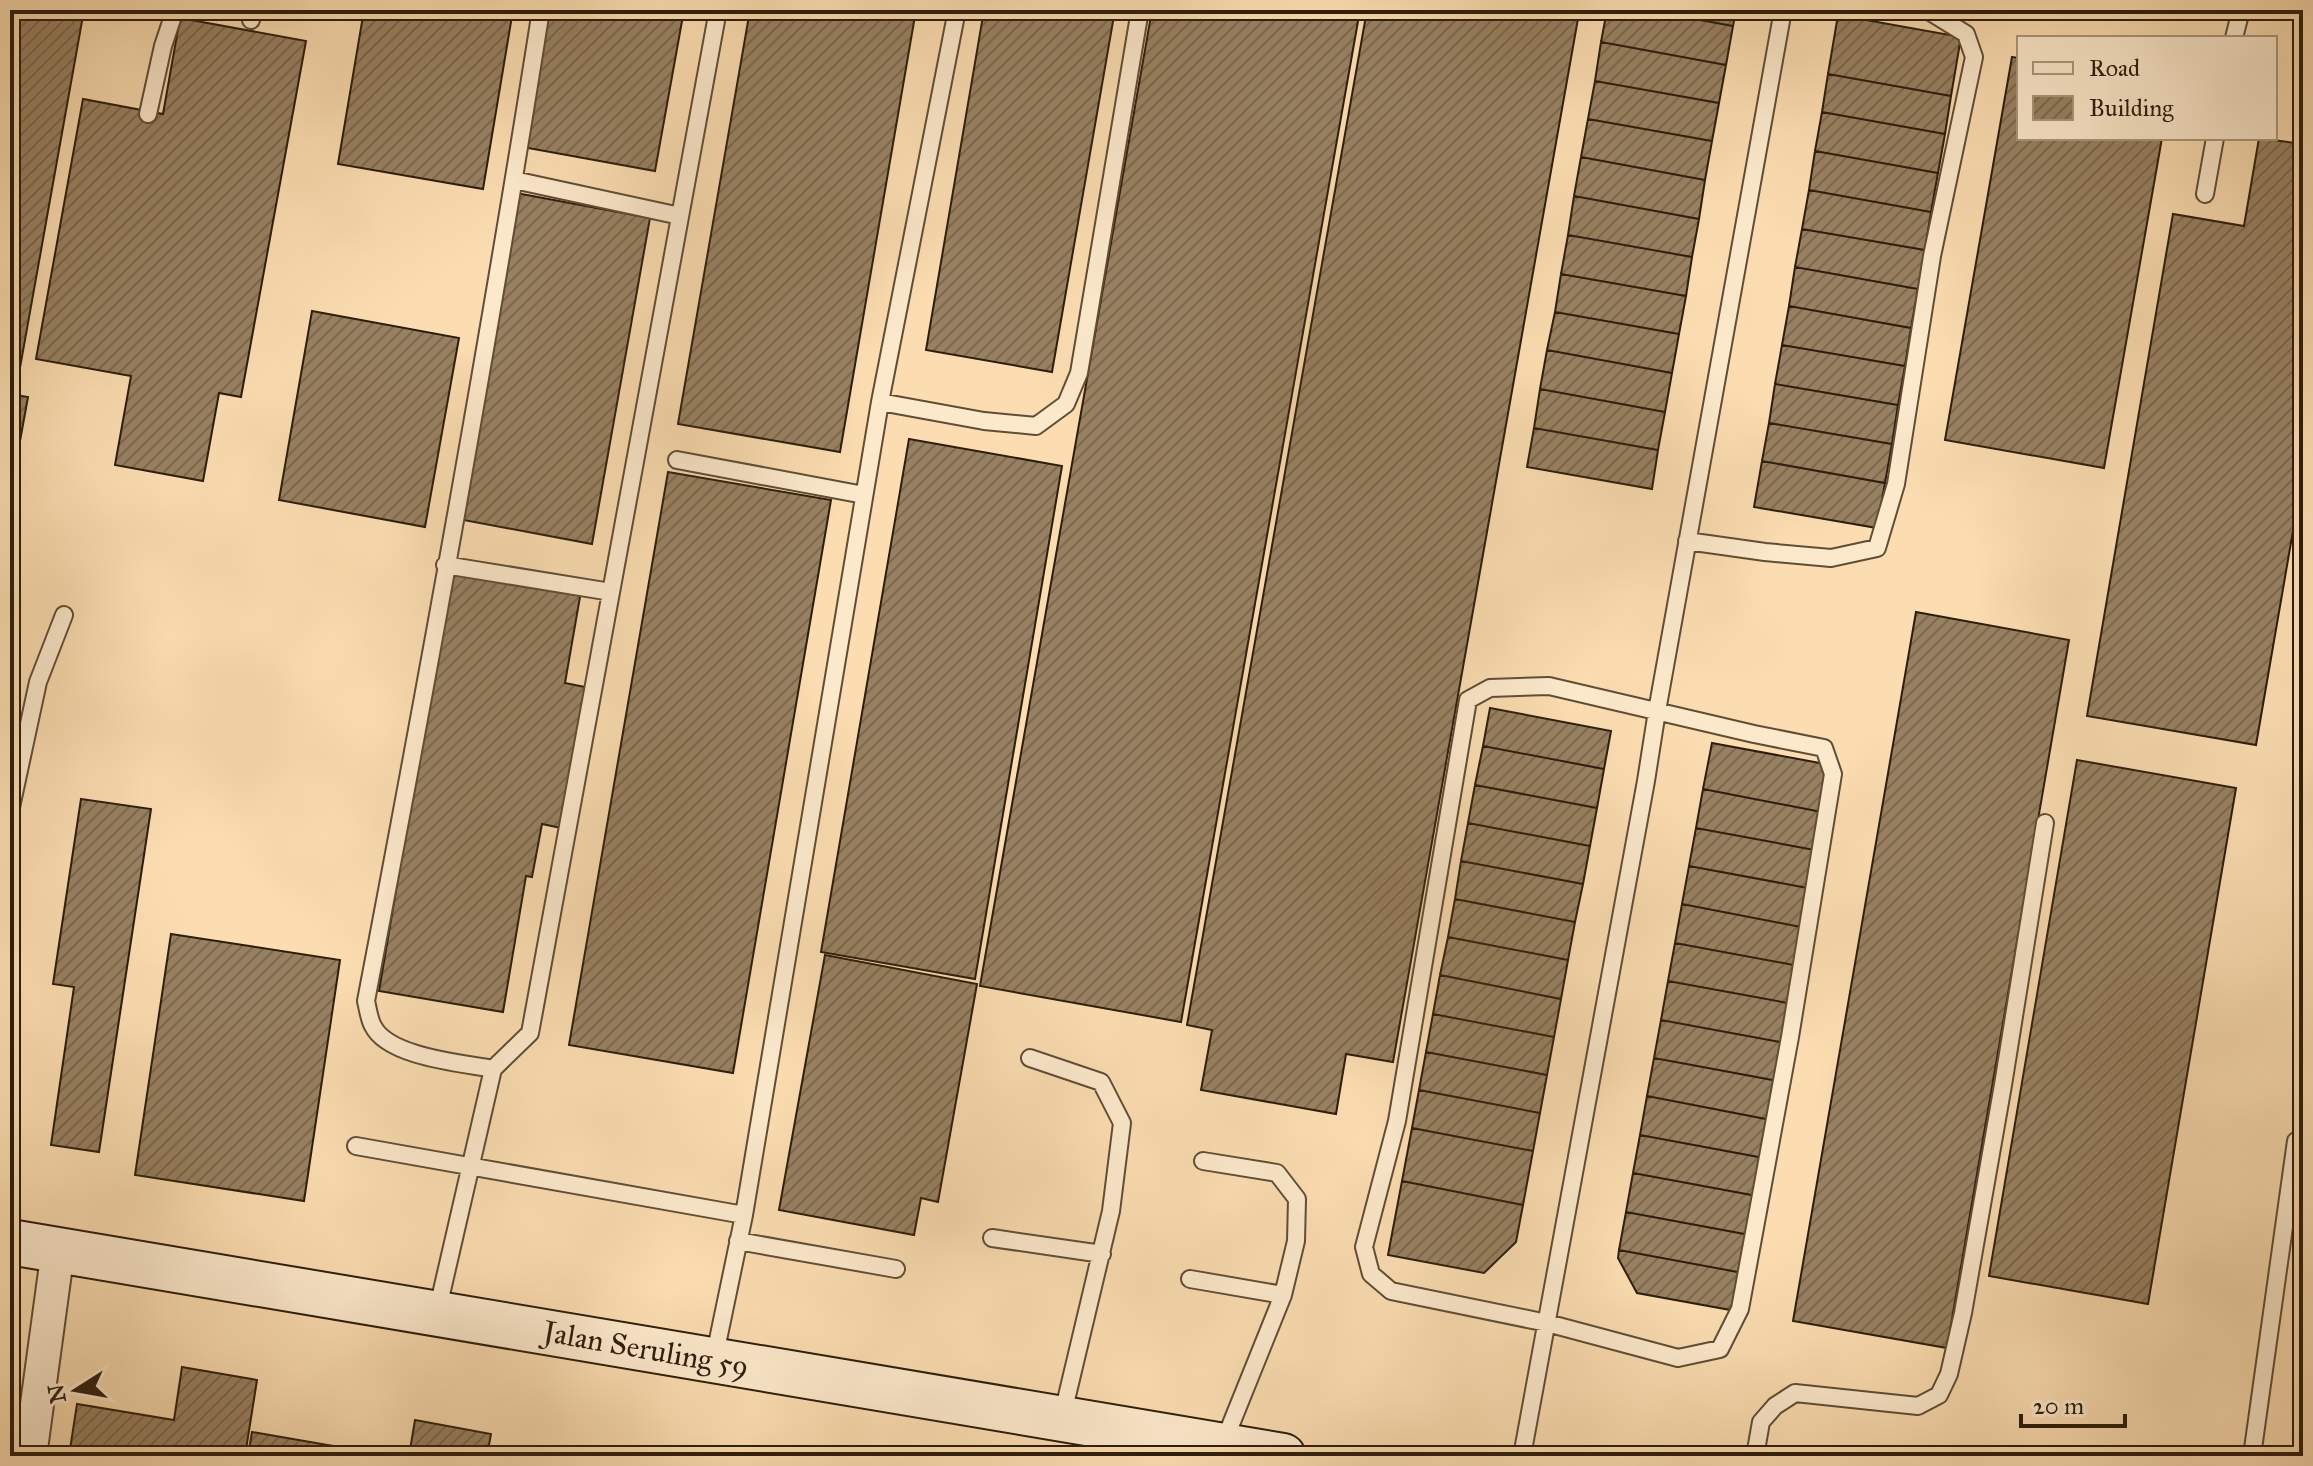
<svg xmlns="http://www.w3.org/2000/svg" width="2313" height="1466" font-family="'IM FELL Great Primer',serif">
<style>
.building{fill:url(#building-hatch);stroke:#2d1d0d;stroke-width:2}
.lines{fill:none;stroke-linecap:round;stroke-linejoin:round}
.lane-casing{stroke:#604d36;stroke-width:20}
.street-casing{stroke:#604d36;stroke-width:36}
.secondary-casing{stroke:#2d1d0d;stroke-width:48}
.lane{stroke:#fce9cc;stroke-width:16}
.street{stroke:#fce9cc;stroke-width:32}
.secondary{stroke:#fce9cc;stroke-width:44}
.labels{text-anchor:middle;dominant-baseline:central;stroke-width:6;stroke-linejoin:round;paint-order:stroke}
.street-label{font-size:30px;fill:#2d1d0d;stroke:#fce9cc}
</style>
<defs>
<pattern id="building-hatch" width="6" height="6" patternUnits="userSpaceOnUse" patternTransform="scale(2)"><rect width="6" height="6" fill="#988162"/><path d="M-1 1l2-2M0 6l6-6M5 7l2-2" fill="none" stroke="#7c694f"/></pattern>
</defs>
<rect width="100%" height="100%" fill="#fbddb1"/>
<filter id="stains"><feTurbulence type="fractalNoise" baseFrequency=".0025" numOctaves="4"/><feColorMatrix values="0 0 0 0 .2 0 0 0 0 .09 0 0 0 0 .02 0 0 0 .5 -.17"/></filter>
<radialGradient id="worn" r=".72"><stop offset=".6" stop-color="#630" stop-opacity="0"/><stop offset="1" stop-color="#630" stop-opacity=".3"/></radialGradient>
<path class="building" d="M10,10H84L18,379L10,378Z
M364,10H513L483,189L338,164Z
M541,10H684L655,171L517,146Z
M750,10H916L840,452L678,424Z
M984,10H1115L1052,372L926,350Z
M1152,10H1360L1181,1022L980,986Z
M1367,10H1565L1579,13L1393,1062L1346,1054L1336,1114L1201,1090L1212,1030L1187,1025Z
M1607,10H1646L1733,26L1726,65L1601,42Z
M1646,10H1736L1733,26Z
M1838,15L1961,37L1951,96L1828,74Z
M180,18L306,41L241,397L219,393L203,481L115,465L131,376L36,359L83,99L163,114Z
M1601,42L1726,65L1719,103L1595,81Z
M2012,57L2019,58V138H2162L2104,468L1945,440Z
M1828,74L1951,96L1945,134L1822,112Z
M1595,81L1719,103L1712,141L1588,119Z
M1822,112L1945,134L1938,173L1815,151Z
M1588,119L1712,141L1705,180L1581,157Z
M2259,138L2303,144V473L2256,745L2087,716L2173,214L2244,226Z
M1815,151L1938,173L1931,212L1809,190Z
M1581,157L1705,180L1699,219L1574,196Z
M1809,190L1931,212L1925,250L1802,229Z
M511,192L650,218L592,544L453,518Z
M1574,196L1699,219L1692,257L1568,235Z
M1802,229L1925,250L1918,289L1795,267Z
M1568,235L1692,257L1686,296L1561,274Z
M1795,267L1918,289L1911,328L1789,306Z
M1561,274L1686,296L1679,334L1555,312Z
M1789,306L1911,328L1905,366L1782,345Z
M312,311L459,338L425,527L279,500Z
M1555,312L1679,334L1672,373L1547,350Z
M1782,345L1905,366L1898,405L1775,384Z
M1547,350L1672,373L1665,412L1540,389Z
M1775,384L1898,405L1892,444L1769,423Z
M1540,389L1665,412L1658,450L1534,428Z
M10,394L28,397L10,496Z
M1769,423L1892,444L1885,483L1762,461Z
M1534,428L1658,450L1652,489L1527,467Z
M909,439L1062,466L975,979L821,952Z
M1762,461L1885,483L1877,528L1754,507Z
M668,472L831,500L733,1073L569,1045Z
M445,568L581,591L565,683L590,688L566,829L542,824L532,877L526,876L503,1012L379,991L402,855L396,853Z
M1916,612L2069,640L1947,1348L1793,1321Z
M1490,708L1611,731L1604,769L1483,746Z
M1712,743L1836,766L1827,813L1703,789Z
M1483,746L1604,769L1597,808L1475,785Z
M2077,760L2236,788L2148,1304L1989,1276Z
M1475,785L1597,808L1590,846L1468,823Z
M1703,789L1827,813L1820,851L1696,828Z
M81,799L151,809L99,1152L51,1145L74,987L53,984Z
M1468,823L1590,846L1583,884L1461,861Z
M1696,828L1820,851L1813,889L1689,866Z
M1461,861L1583,884L1575,922L1455,899Z
M1689,866L1813,889L1806,928L1682,904Z
M1455,899L1575,922L1568,960L1448,937Z
M1682,904L1806,928L1799,966L1675,943Z
M171,934L340,960L304,1201L135,1175Z
M1448,937L1568,960L1561,999L1440,975Z
M1675,943L1799,966L1793,1004L1668,981Z
M825,955L977,984L938,1202L921,1198L914,1235L779,1210Z
M1440,975L1561,999L1554,1037L1433,1014Z
M1668,981L1793,1004L1785,1043L1661,1020Z
M1433,1014L1554,1037L1547,1075L1426,1052Z
M1661,1020L1785,1043L1778,1081L1654,1058Z
M1426,1052L1547,1075L1540,1113L1419,1090Z
M1654,1058L1778,1081L1771,1120L1647,1096Z
M1419,1090L1540,1113L1533,1151L1412,1128Z
M1647,1096L1771,1120L1764,1158L1640,1135Z
M1412,1128L1533,1151L1523,1205L1402,1181Z
M1640,1135L1764,1158L1757,1196L1633,1173Z
M1633,1173L1757,1196L1750,1235L1626,1212Z
M1402,1181L1523,1205L1516,1242L1484,1273L1388,1255Z
M1626,1212L1750,1235L1743,1273L1619,1250Z
M1619,1250L1743,1273L1736,1311L1637,1293L1618,1258Z
M182,1367L257,1380L245,1456H69L77,1404L174,1420Z
M415,1420L491,1434L487,1456H409Z
M252,1432L391,1456H248Z"/>
<g class="lines">
<g class="lane-casing">
<path id="lane" d="M251,20L253,10
M2234,38L2241,10
M148,114L163,46L175,10
M514,180L680,216
M2205,194L2215,138
M880,402L984,421L1036,426L1066,404L1079,373L1140,10
M677,460L864,495
M1687,541L1765,552L1831,558L1877,548L1896,484L1932,256L1974,57L1966,34L1927,10
M445,565L611,592
M1549,686L1754,734L1824,748L1833,774L1790,1037L1740,1309L1720,1349L1678,1358L1547,1323L1391,1291L1371,1274L1364,1247L1397,1121L1468,700L1490,688Z
M10,812L38,682L64,615
M1030,1058L1101,1082L1122,1123L1111,1211L1062,1417
M493,1069C462,1063 388,1057 373,1026C369,1019 368,1009 366,1001C429,672 489,341 541,10
M356,1146L744,1215
M1203,1161L1277,1173L1297,1199L1296,1241L1283,1295L1223,1444
M992,1238L1102,1254
M738,1241L896,1269
M1190,1279L1283,1295
M437,1312L493,1069L530,1033L718,10
M714,1359L744,1215L880,402L957,10
M1522,1456L1646,781L1657,711L1783,10
M1755,1456L1761,1422L1775,1406L1795,1393L1918,1406L1939,1395L1949,1374L1963,1313L2003,1085L2045,823
M2252,1456L2296,1141"/>
</g>
<g class="street-casing">
<path id="street" d="M30,1456L58,1250"/>
</g>
<g class="secondary-casing">
<path id="secondary" d="M10,1242L1283,1456"/>
</g>
<use href="#lane" class="lane"/>
<use href="#street" class="street"/>
<use href="#secondary" class="secondary"/>
</g>
<g class="labels">
<g class="street-label">
<text transform="translate(646 1349) rotate(10)">Jalan Seruling 59</text>
</g>
</g>
<rect width="2313" height="1466" fill="none" stroke="#fbddb1" stroke-width="40"/>
<rect x="12" y="12" width="2289" height="1442" fill="none" stroke="#2d1d0d" stroke-width="4"/>
<rect x="20" y="20" width="2273" height="1426" fill="none" stroke="#2d1d0d" stroke-width="2"/>
<rect x="2017" y="36" width="260" height="104" fill="#fce9cc" stroke="#a99780" stroke-width="2"/>
<rect x="2033" y="62" width="40" height="12" fill="#fce9cc" stroke="#a99780" stroke-width="2"/>
<text x="2089" y="76" font-size="24" fill="#2d1d0d">Road</text>
<rect x="2033" y="96" width="40" height="24" fill="url(#building-hatch)" stroke="#a99780" stroke-width="2"/>
<text x="2089" y="116" font-size="24" fill="#2d1d0d">Building</text>
<g transform="translate(76 1390) rotate(259)" stroke="#fce9cc" stroke-width="6" paint-order="stroke">
<path d="M0-6L14 30L0 20L-14 30Z" fill="#2d1d0d"/>
<text y="-12" font-size="22" font-weight="bold" text-anchor="middle" fill="#2d1d0d">N</text>
</g>
<path d="M2021 1414v12h104v-12" fill="none" stroke="#2d1d0d" stroke-width="4"/>
<text x="2033" y="1414" font-size="24" fill="#2d1d0d" stroke="#fce9cc" stroke-width="6" paint-order="stroke">20 m</text>
<rect width="100%" height="100%" filter="url(#stains)"/>
<rect width="100%" height="100%" fill="url(#worn)"/>
</svg>
